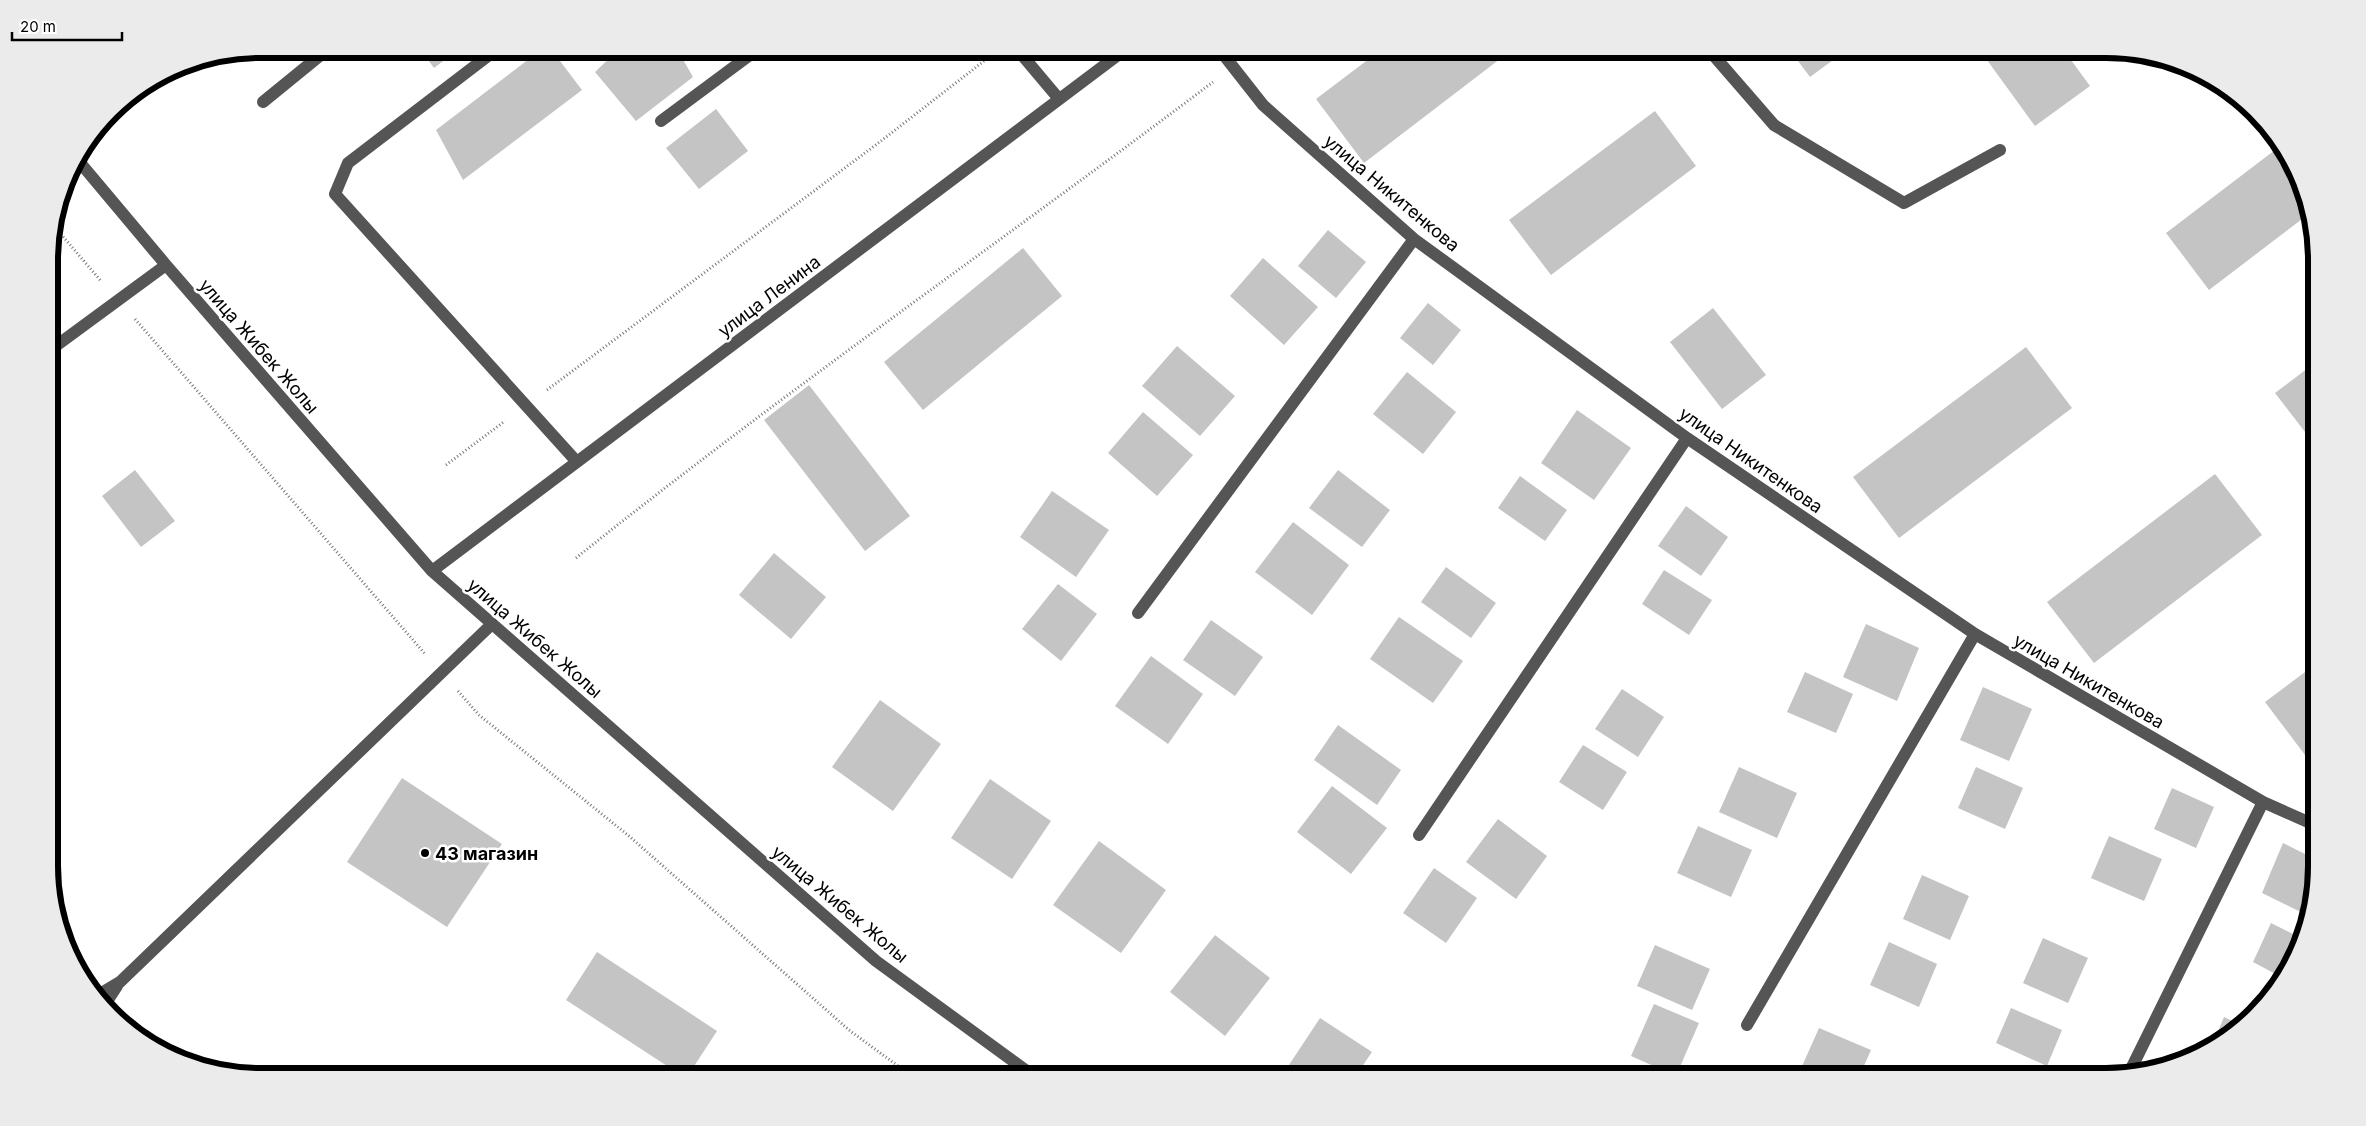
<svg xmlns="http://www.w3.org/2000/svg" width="2366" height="1126" font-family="Inter,sans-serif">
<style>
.building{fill:#c4c4c4}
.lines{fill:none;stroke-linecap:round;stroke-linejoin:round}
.path{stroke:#777;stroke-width:3;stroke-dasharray:1 2.5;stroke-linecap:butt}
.minor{stroke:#555;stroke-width:12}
.poi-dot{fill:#000;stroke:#fff;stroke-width:2}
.labels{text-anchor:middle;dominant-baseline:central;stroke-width:5;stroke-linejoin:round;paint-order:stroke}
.street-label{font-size:18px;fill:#000;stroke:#fff}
.poi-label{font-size:18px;font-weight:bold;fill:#000;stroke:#fff;text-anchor:start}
.rim{fill:none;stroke:#000;stroke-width:6}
</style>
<rect width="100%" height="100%" fill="#fff"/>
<path class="building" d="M420,49H459L434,68Z
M542,49H551L582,90L463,180L436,130Z
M619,49H677L693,77L636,121L595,72Z
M1382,49H1513L1364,163L1316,99Z
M1789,49H1848L1810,77Z
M1979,49H2063L2090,86L2035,126Z
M716,109L748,151L699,189L666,148Z
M1655,111L1696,166L1551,275L1509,220Z
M2275,150L2303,187L2310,213L2209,290L2166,233Z
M1328,230L1366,262L1336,298L1298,266Z
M1023,248L1062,296L923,410L884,362Z
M1263,258L1318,307L1284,345L1230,296Z
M1428,303L1461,330L1433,365L1400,338Z
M1713,308L1766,375L1722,409L1670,342Z
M1177,346L1235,396L1200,436L1142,386Z
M2026,347L2072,408L1899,538L1853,477Z
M2316,362V438L2312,441L2275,393Z
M1407,372L1456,412L1423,454L1373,414Z
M809,385L910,516L865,551L764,420Z
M1577,410L1631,448L1594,500L1541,463Z
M1143,412L1193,455L1157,496L1108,453Z
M135,470L175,521L141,547L102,496Z
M1338,470L1390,510L1362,547L1309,508Z
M2215,474L2262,535L2094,663L2047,602Z
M1520,476L1567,510L1545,541L1498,508Z
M1052,491L1109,530L1076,577L1020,537Z
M1686,506L1728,537L1701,576L1658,546Z
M1293,522L1349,565L1312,615L1255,572Z
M50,539L59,550L50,557Z
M774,553L826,597L791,639L739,595Z
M1446,567L1496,603L1471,638L1421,602Z
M1664,570L1712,600L1689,635L1642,604Z
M1058,584L1097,614L1061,661L1022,629Z
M1399,617L1463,661L1433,703L1370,659Z
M1211,620L1263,657L1235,696L1183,660Z
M1866,624L1919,648L1897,701L1843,677Z
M1151,656L1203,694L1168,744L1115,706Z
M2317,663V758L2311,763L2265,702Z
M1805,672L1853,694L1836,733L1787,712Z
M1983,687L2032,709L2009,761L1960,740Z
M1622,689L1664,717L1638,757L1595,729Z
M880,700L941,744L893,811L832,767Z
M1338,725L1401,770L1377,805L1314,760Z
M1583,745L1627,772L1603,810L1559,782Z
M1739,767L1797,793L1777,838L1719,812Z
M1976,767L2023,788L2005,829L1958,808Z
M402,778L502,844L447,927L347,862Z
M990,779L1051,821L1012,879L951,838Z
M1332,786L1387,828L1351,874L1297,832Z
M2172,788L2214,807L2196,848L2154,829Z
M1498,819L1547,856L1516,899L1466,862Z
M1698,826L1752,850L1731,897L1677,873Z
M2109,836L2162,859L2144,901L2091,878Z
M1099,841L1166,890L1121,953L1053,905Z
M2283,843L2317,860L2307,915L2262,893Z
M1434,868L1477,898L1446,943L1403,913Z
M1922,875L1969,896L1950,940L1903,919Z
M2271,923L2303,939L2301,947L2283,978L2253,962Z
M1215,935L1270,978L1225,1036L1170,992Z
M2043,938L2088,958L2068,1003L2023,983Z
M1889,942L1937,964L1919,1007L1870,985Z
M1655,945L1710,969L1692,1010L1637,986Z
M597,952L717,1031L687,1077H684L566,1000Z
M1654,1004L1699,1023L1676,1076L1631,1056Z
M2011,1008L2062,1030L2047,1066L1996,1043Z
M2224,1017L2241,1025L2224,1042L2211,1048Z
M1320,1018L1372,1052L1355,1077H1281Z
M1819,1028L1871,1050L1859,1077H1808L1799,1073Z
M1749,1071L1763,1077H1747Z"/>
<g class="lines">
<path class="path" d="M54,226L101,281
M135,319L426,655
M547,390L881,141L993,54
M446,465L505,421
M576,558C783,392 1001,242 1213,82
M458,691L479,715L629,836L849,1030L913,1077"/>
<path class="minor" d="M497,49L348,163L335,194L577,462
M1017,49L1059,99
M1219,49L1263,105L1414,239L1687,438L1975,634L2263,802L2317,826
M1708,49L1774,125L1904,203L2000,150
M263,102L328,49
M661,121L758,49
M77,159L166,265L432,571L876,961L1035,1077
M49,351L166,265
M432,571L1126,49
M1138,613L1414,239
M1419,835L1687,438
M95,997L120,982L492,624
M104,1006L117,986
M1747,1025L1975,634
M2128,1075L2263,802"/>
</g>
<circle class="poi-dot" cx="425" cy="853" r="5"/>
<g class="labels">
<g class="street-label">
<text transform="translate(1392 193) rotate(40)">улица Никитенкова</text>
<text transform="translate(769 296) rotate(-37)">улица Ленина</text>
<text transform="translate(259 346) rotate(49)">улица Жибек Жолы</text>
<text transform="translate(1751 460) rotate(35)">улица Никитенкова</text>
<text transform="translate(535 638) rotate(41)">улица Жибек Жолы</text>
<text transform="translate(2089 681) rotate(30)">улица Никитенкова</text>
<text transform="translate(840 904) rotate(40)">улица Жибек Жолы</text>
</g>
<g class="poi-label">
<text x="435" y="853">43 магазин</text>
</g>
</g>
<path d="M0 0H2366V1126H0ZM260 58H2106A202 202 0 0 1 2308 260V866A202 202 0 0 1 2106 1068H260A202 202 0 0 1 58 866V260A202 202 0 0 1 260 58Z" fill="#ebebeb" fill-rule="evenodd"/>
<path class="rim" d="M260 58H2106A202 202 0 0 1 2308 260V866A202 202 0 0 1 2106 1068H260A202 202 0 0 1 58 866V260A202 202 0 0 1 260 58Z"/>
<path d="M12 32v8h110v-8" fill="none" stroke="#000000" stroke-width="2.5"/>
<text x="20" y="32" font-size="15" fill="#000000" stroke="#ffffff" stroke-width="4" paint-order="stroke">20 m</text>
</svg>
